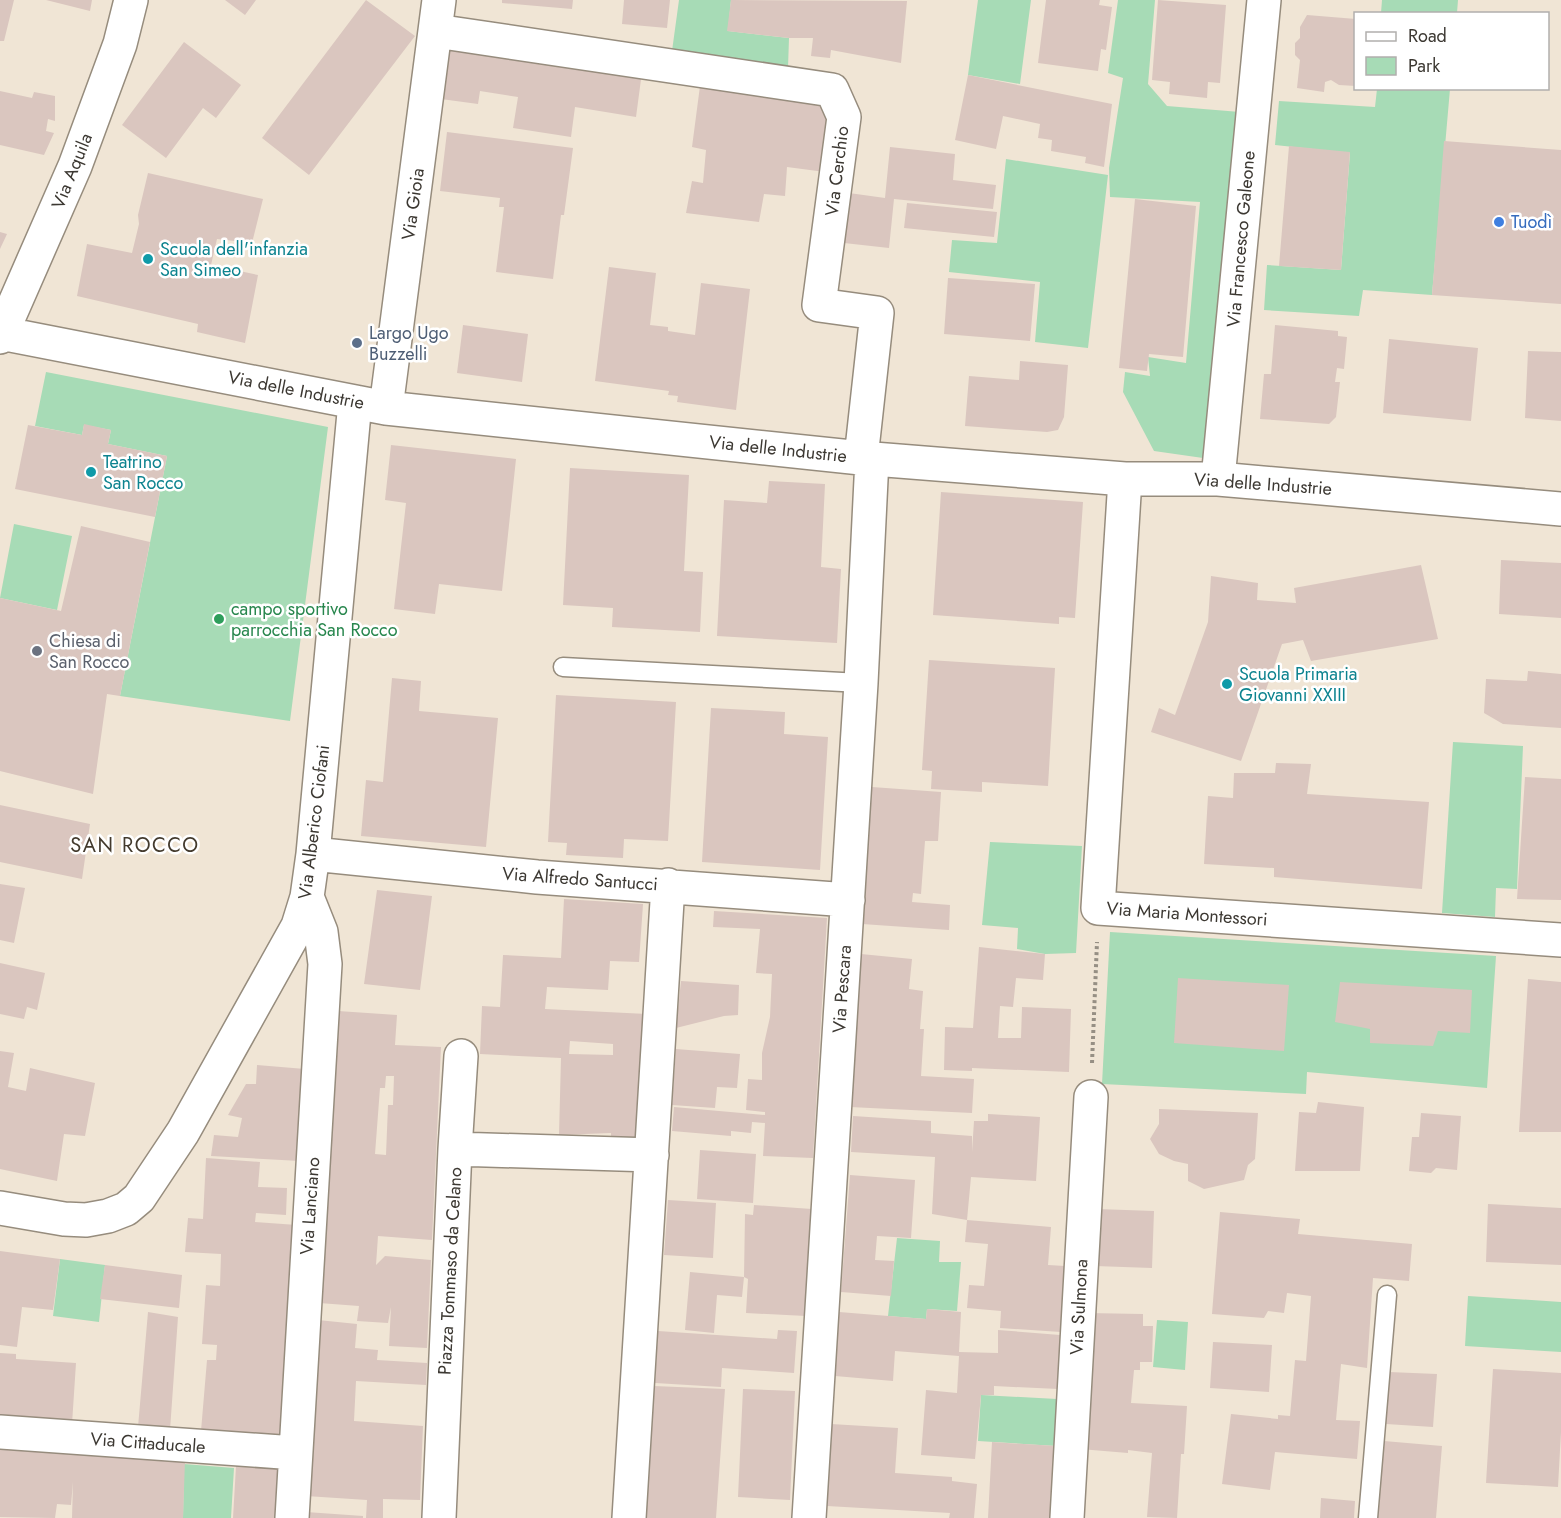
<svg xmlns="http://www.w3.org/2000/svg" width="1561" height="1518" font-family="Jost,sans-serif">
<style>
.green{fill:#a7dbb6}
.building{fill:#dac6bf;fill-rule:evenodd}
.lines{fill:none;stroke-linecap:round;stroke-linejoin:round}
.lane-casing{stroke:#968c7d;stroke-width:21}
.street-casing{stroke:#968c7d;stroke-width:36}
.path{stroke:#968f84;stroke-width:4;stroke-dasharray:3 3;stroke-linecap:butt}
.lane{stroke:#fff;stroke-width:18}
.street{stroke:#fff;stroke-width:33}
.shop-dot{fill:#3f7fe0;stroke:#fff;stroke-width:2}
.culture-dot{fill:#0f9aa8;stroke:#fff;stroke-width:2}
.service-dot{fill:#5c6f8a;stroke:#fff;stroke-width:2}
.leisure-dot{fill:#2e9e5b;stroke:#fff;stroke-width:2}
.worship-dot{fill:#6b7280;stroke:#fff;stroke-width:2}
.labels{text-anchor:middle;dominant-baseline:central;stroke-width:5;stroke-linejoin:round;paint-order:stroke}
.street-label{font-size:18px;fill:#3c3832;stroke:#fff}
.shop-label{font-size:18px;fill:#366cbe;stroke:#fff;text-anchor:start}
.culture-label{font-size:18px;fill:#0d838f;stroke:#fff;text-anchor:start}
.service-label{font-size:18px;fill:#4e5e75;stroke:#fff;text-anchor:start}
.leisure-label{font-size:18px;fill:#27864d;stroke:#fff;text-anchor:start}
.worship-label{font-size:18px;fill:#5b616d;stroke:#fff;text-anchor:start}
.neighbourhood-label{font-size:20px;letter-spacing:1.5px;fill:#433a2d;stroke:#fff}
</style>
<rect width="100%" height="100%" fill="#f0e5d5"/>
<path class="green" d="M679,0H731L728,31L789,38L788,68L672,51Z
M978,0H1031L1020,84L968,75Z
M1118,0H1155L1148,84L1167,106L1240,112L1203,458L1154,451L1123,392L1125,372L1150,376L1148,357L1186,363L1200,202L1110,197L1109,168L1123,78L1108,73Z
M1382,0H1458L1457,13H1381Z
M1377,89H1450L1432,295L1363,290L1359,316L1264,310L1267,265L1341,270L1350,153L1275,145L1279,101L1375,107Z
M1006,159L1108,175L1088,348L1035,342L1040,282L949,272L952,240L997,243Z
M46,372L328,427L290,721L120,696L167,456L108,444L111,430L84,425L82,435L35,426Z
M14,524L72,536L57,610L0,598Z
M1453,742L1523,746L1517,889L1496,888L1495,917L1442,913Z
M990,842L1082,846L1076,953L1045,954L1017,949L1018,928L982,925Z
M1110,932L1496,956L1487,1088L1307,1072L1306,1094L1102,1084Z
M897,1238L940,1241L939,1262H961L957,1311L927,1309L926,1319L888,1316Z
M60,1259L105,1265L99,1322L53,1316Z
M1468,1296L1561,1302V1352L1465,1346Z
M1157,1320L1188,1322L1185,1370L1153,1367Z
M981,1395L1057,1399L1056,1446L978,1441Z
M184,1464L234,1468L231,1518H183Z"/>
<path class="building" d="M0,0H14L4,41H0Z
M46,0H92L90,11Z
M225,0H256L245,15Z
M366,0L415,36L309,175L262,138Z
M502,0H573L572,9L502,3Z
M624,0H670L667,28L622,24Z
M731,0L907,1L901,63L831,50L830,58L811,56L813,38H789L727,31Z
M1046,0H1100L1099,5L1112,7L1106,50L1101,49L1098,71L1038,63Z
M1158,0L1226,5L1220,83L1208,82L1207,98L1169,94L1170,82L1152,80Z
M1307,15L1356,19V86L1339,85L1331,80L1325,82L1324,92L1297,88L1300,60L1295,55V43L1300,38V27Z
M184,42L241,85L216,118L203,108L166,158L122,125Z
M449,48L642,72L636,117L575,107L571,137L513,128L518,97L480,91L478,104L441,99Z
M968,75L1112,104L1104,167L1085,163L1086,157L1051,151L1052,140L1038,138L1040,124L1003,116L996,149L955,140Z
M700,86L819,103L831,111L825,172L787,167L785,196L764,194L759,222L686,213L692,181L703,183L706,150L692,147Z
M0,91L32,98L34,92L55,96V121L48,119L46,131L54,133L44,155L0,145Z
M447,132L573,148L564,215H561L553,279L496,272L504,207H499L500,198L440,191Z
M1444,141L1561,150V304L1432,295Z
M1289,146L1350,152L1341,270L1279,266Z
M890,147L955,154L953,180L996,185L993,209L894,199L889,248L844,243L849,193L885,198Z
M148,173L263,199L252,243L217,239L211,265L258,275L245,343L197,332L198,324L77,296L87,244L132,253L139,224L138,215Z
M1135,199L1196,206L1183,357L1149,354L1147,371L1119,368Z
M907,203L997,212L994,237L904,228Z
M0,232L7,234L0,249Z
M609,267L656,273L650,325L668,327V331L695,335L701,283L750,289L736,410L677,402L678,396L668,395L669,391L595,381Z
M948,278L1035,284L1030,341L944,334Z
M463,325L528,334L522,382L457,373Z
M1275,325L1338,331V336L1347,337L1344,369L1337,368L1335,382H1340L1336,417L1329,424L1260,419L1264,374H1271Z
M1389,339L1478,348L1471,421L1383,413Z
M1528,351L1561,352V421L1525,418Z
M1020,361L1068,365L1064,417L1058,430L1047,432L965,426L969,376L1019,380Z
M84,424L111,430L108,444L167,456L155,517L15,489L28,425L82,435Z
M391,445L516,459L502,591L439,584L435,614L394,609L406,503L385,500Z
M570,468L689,475L684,571L703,572L700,632L612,627L613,608L563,605Z
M769,481L825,484L821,567L841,569L837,643L717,636L724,500L767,503Z
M941,492L1083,502L1075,618L1059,617V624L933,615Z
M81,526L150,542L120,696L107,694L93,794L0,771V598L61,611Z
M1501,560L1561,563V618L1499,614Z
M1421,565L1438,639L1311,661L1303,640L1282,644L1241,761L1151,732L1159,708L1175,715L1208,622L1211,576L1258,583L1257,600L1296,603L1294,588Z
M929,660L1055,668L1048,786L982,782V792L931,789L932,771L922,770Z
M1528,671L1561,674V728L1503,724L1484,713L1486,679L1527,681Z
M392,678L421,681L419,711L498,718L486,847L361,836L366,780L383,782Z
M556,695L676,702L668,841L624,839L623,858L566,855L567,843L548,842Z
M711,708L785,712L784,734L828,737L820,870L702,862Z
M1276,763L1311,764L1307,794L1429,802L1422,889L1274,877V868L1204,864L1208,796L1233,798L1234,773H1275Z
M1525,777L1561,779V900L1517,899Z
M872,787L941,792L938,841H925L921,894L913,893L912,902L950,905L949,930L862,924Z
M0,805L90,824L82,879L0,862Z
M0,884L25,888L14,943L0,940Z
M377,890L432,896L420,990L364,984Z
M564,899L643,904L639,962L610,961L608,990L547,987L545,1009L647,1014L643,1138L611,1137V1133L559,1135L561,1058L480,1054L482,1006L500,1007L503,955L561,958ZM570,1041L613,1044V1055L569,1054Z
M714,911L827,918L813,1158L763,1156L765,1123L752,1122L751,1133L731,1131V1136L672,1131L674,1107L765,1115V1112L746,1110L748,1079L762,1080V1053L770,1017L772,974L756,973L760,929L713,927Z
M979,947L1045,954L1043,980L1016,978L1013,1007L1000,1006L998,1038H1021L1022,1007L1071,1009L1069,1072L972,1068V1071L944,1070L945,1027L973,1028Z
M861,954L912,959L909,989L923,991L920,1029H924L921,1076L974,1079L972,1113L850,1107Z
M0,963L45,973L37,1010L27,1007L24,1019L0,1014Z
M1178,978L1289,985L1284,1051L1174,1043Z
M1528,979L1561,982V1132H1519Z
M681,981L739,985L738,1015L724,1016L676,1028Z
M1340,982L1472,990L1470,1033L1438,1031L1433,1046L1370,1043V1029L1335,1022Z
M338,1011L397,1015L395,1045L441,1047L432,1240L378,1236L376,1265L385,1256L431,1260L427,1348L389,1346L391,1307L388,1323L357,1321L359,1306L319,1303ZM386,1076H394L393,1105H388L386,1155L375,1154L380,1088H385Z
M676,1049L740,1054L737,1088L717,1087L715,1108L672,1105Z
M0,1051L14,1053L8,1087L26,1091L30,1068L95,1083L85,1136L64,1134L57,1181L0,1169Z
M257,1065L305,1069L300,1161L211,1156L214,1135L238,1137L242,1118L228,1115L246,1084H256Z
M1318,1102L1364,1107L1360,1171H1295L1299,1112L1316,1113Z
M1159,1109L1258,1113L1255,1159L1248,1165L1244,1180L1204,1189L1188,1181V1164L1174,1161L1159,1154L1150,1139L1159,1124Z
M1421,1113L1461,1116L1457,1170L1436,1168L1431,1173L1409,1171L1412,1137H1419Z
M988,1114L1040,1117L1036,1181L971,1177L967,1220L932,1214L935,1157L851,1152L853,1116L931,1121V1133L972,1136V1152L974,1121H988Z
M700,1150L756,1154L753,1203L697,1199Z
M206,1158L260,1162L258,1187L287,1188L286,1215L256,1213L255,1222L297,1225L284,1438L201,1431L207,1360H216L217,1345L202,1344L206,1285L220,1286L221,1254L185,1252L188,1218L203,1219Z
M850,1175L915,1180L911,1238L877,1236L875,1260L894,1261L891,1296L841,1292Z
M668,1200L716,1203L713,1258L664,1255Z
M1488,1204L1561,1208V1265L1486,1262Z
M754,1205L812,1209L806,1316L746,1313L748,1279L744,1277L745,1214L753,1215Z
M1097,1209L1154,1211L1152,1268L1095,1266Z
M1220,1212L1300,1219L1298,1234L1412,1244L1409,1281L1373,1278L1367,1368L1341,1364L1336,1420L1360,1421L1357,1459L1275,1452L1270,1490L1222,1484L1231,1414L1278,1419V1415L1290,1416L1295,1360L1306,1361L1311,1296L1287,1293L1284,1313L1268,1311L1264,1318L1212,1314Z
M967,1220L1051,1227L1048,1265L1065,1266L1061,1332L1000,1328L1001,1311L967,1308L969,1285L984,1286L988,1244L965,1242Z
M0,1251L60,1259L53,1310L22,1307L17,1347L0,1345Z
M105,1265L182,1275L179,1308L100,1299Z
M690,1272L744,1277L742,1297L717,1295L714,1333L685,1330Z
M927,1309L961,1312L959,1352L998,1353V1330L1060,1335L1058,1389L994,1386V1395H981L975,1459L921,1455L926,1390L957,1393L959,1356L895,1351L893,1381L835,1376L839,1312L926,1319Z
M148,1312L178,1317L170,1430L138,1427Z
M1086,1313L1143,1314V1326H1153L1152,1362H1140V1370H1134L1131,1403L1187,1406L1184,1454H1181L1177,1518L1147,1517L1152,1453L1128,1450V1453L1080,1449Z
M318,1320L357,1324L355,1348L378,1350L377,1360L427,1363L426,1385L356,1381L354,1421L423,1426L420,1500L383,1499V1518H366L367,1500L306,1496Z
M778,1330L797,1331L794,1373L722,1368L721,1387L655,1383L658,1331L777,1339Z
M1213,1342L1272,1345L1269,1392L1210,1388Z
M0,1353L16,1354V1359L76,1363L72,1424L0,1417Z
M1493,1369L1561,1373V1432L1558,1487L1486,1483Z
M1389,1372L1437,1374L1433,1427L1386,1424Z
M654,1386L725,1389L716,1518H646Z
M743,1389L795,1391L790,1500L738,1497Z
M831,1424L898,1428L895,1473L952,1477V1481L977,1484L974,1518H949L950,1513L827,1506Z
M1384,1441L1442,1446L1436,1518H1378Z
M992,1442L1056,1446L1052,1518H988Z
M0,1448L185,1460L183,1518H72L73,1482L71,1505L57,1504L55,1518L0,1517Z
M236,1466L283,1469L280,1518H233Z
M1321,1498L1355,1501L1354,1518H1320Z
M306,1512L363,1516V1518H306Z"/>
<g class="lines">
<g class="lane-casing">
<path id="lane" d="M563,667L861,683
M1368,1518L1387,1295"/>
</g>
<g class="street-casing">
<path id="street" d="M436,31L832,90L844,117L819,305L877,313L861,458
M0,333L386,408L861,458L1125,479H1218L1561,509
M0,337L75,166L120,44L131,0
M386,408L439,0
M1125,479L1098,908L1561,940
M1218,479L1264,0
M313,854L537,877L848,900
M455,1149L461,1056
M0,1208L64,1219L86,1220L108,1216L126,1209L139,1198L183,1132L298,926L307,897L313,854L355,402
M0,1432L295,1453
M292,1518L325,964L321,932L307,897
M439,1518L455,1149L652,1155
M629,1518L668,885
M809,1518L861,683L872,459
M1067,1518L1091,1097"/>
</g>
<path class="path" d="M1092,1063L1097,942"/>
<use href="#lane" class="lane"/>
<use href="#street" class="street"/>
</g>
<circle class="shop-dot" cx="1499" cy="222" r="6"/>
<g class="culture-dot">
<circle cx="148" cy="259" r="6"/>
<circle cx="91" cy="472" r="6"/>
<circle cx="1227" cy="684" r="6"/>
</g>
<circle class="service-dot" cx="357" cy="343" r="6"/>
<circle class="leisure-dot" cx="219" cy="619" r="6"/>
<circle class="worship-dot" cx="37" cy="651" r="6"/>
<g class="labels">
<g class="street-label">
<text transform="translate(72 171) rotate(-68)">Via Aquila</text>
<text transform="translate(837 171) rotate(-83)">Via Cerchio</text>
<text transform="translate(413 204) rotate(-82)">Via Gioia</text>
<text transform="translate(1241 239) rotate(-85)">Via Francesco Galeone</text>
<text transform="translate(296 390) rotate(11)">Via delle Industrie</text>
<text transform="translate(778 449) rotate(6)">Via delle Industrie</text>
<text transform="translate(1263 484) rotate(4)">Via delle Industrie</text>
<text transform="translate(314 822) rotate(-83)">Via Alberico Ciofani</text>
<text transform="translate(580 879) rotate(4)">Via Alfredo Santucci</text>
<text transform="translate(1187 914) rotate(4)">Via Maria Montessori</text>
<text transform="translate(842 989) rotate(-86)">Via Pescara</text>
<text transform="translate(310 1206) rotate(-86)">Via Lanciano</text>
<text transform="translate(450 1271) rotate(-87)">Piazza Tommaso da Celano</text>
<text transform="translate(1079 1307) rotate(-87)">Via Sulmona</text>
<text transform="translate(148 1443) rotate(4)">Via Cittaducale</text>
</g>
<g class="shop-label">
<text x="1511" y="222">Tuodì</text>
</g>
<g class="culture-label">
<text x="160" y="249">Scuola dell'infanzia<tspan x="160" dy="21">San Simeo</tspan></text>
<text x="103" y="462">Teatrino<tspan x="103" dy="21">San Rocco</tspan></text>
<text x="1239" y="674">Scuola Primaria<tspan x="1239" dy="21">Giovanni XXIII</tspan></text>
</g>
<g class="service-label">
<text x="369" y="333">Largo Ugo<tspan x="369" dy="21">Buzzelli</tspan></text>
</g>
<g class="leisure-label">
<text x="231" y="609">campo sportivo<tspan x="231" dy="21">parrocchia San Rocco</tspan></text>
</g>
<g class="worship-label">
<text x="49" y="641">Chiesa di<tspan x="49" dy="21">San Rocco</tspan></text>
</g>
<g class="neighbourhood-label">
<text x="135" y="845">SAN ROCCO</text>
</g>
</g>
<rect x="1354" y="12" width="195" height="78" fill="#ffffff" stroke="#b1afad" stroke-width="1.5"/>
<rect x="1366" y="32" width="30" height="9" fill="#ffffff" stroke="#b1afad" stroke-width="1.5"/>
<text x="1408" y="42" font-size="18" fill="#3c3832">Road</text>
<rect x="1366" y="57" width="30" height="18" fill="#a7dbb6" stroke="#b1afad" stroke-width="1.5"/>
<text x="1408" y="72" font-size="18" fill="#3c3832">Park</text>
</svg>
